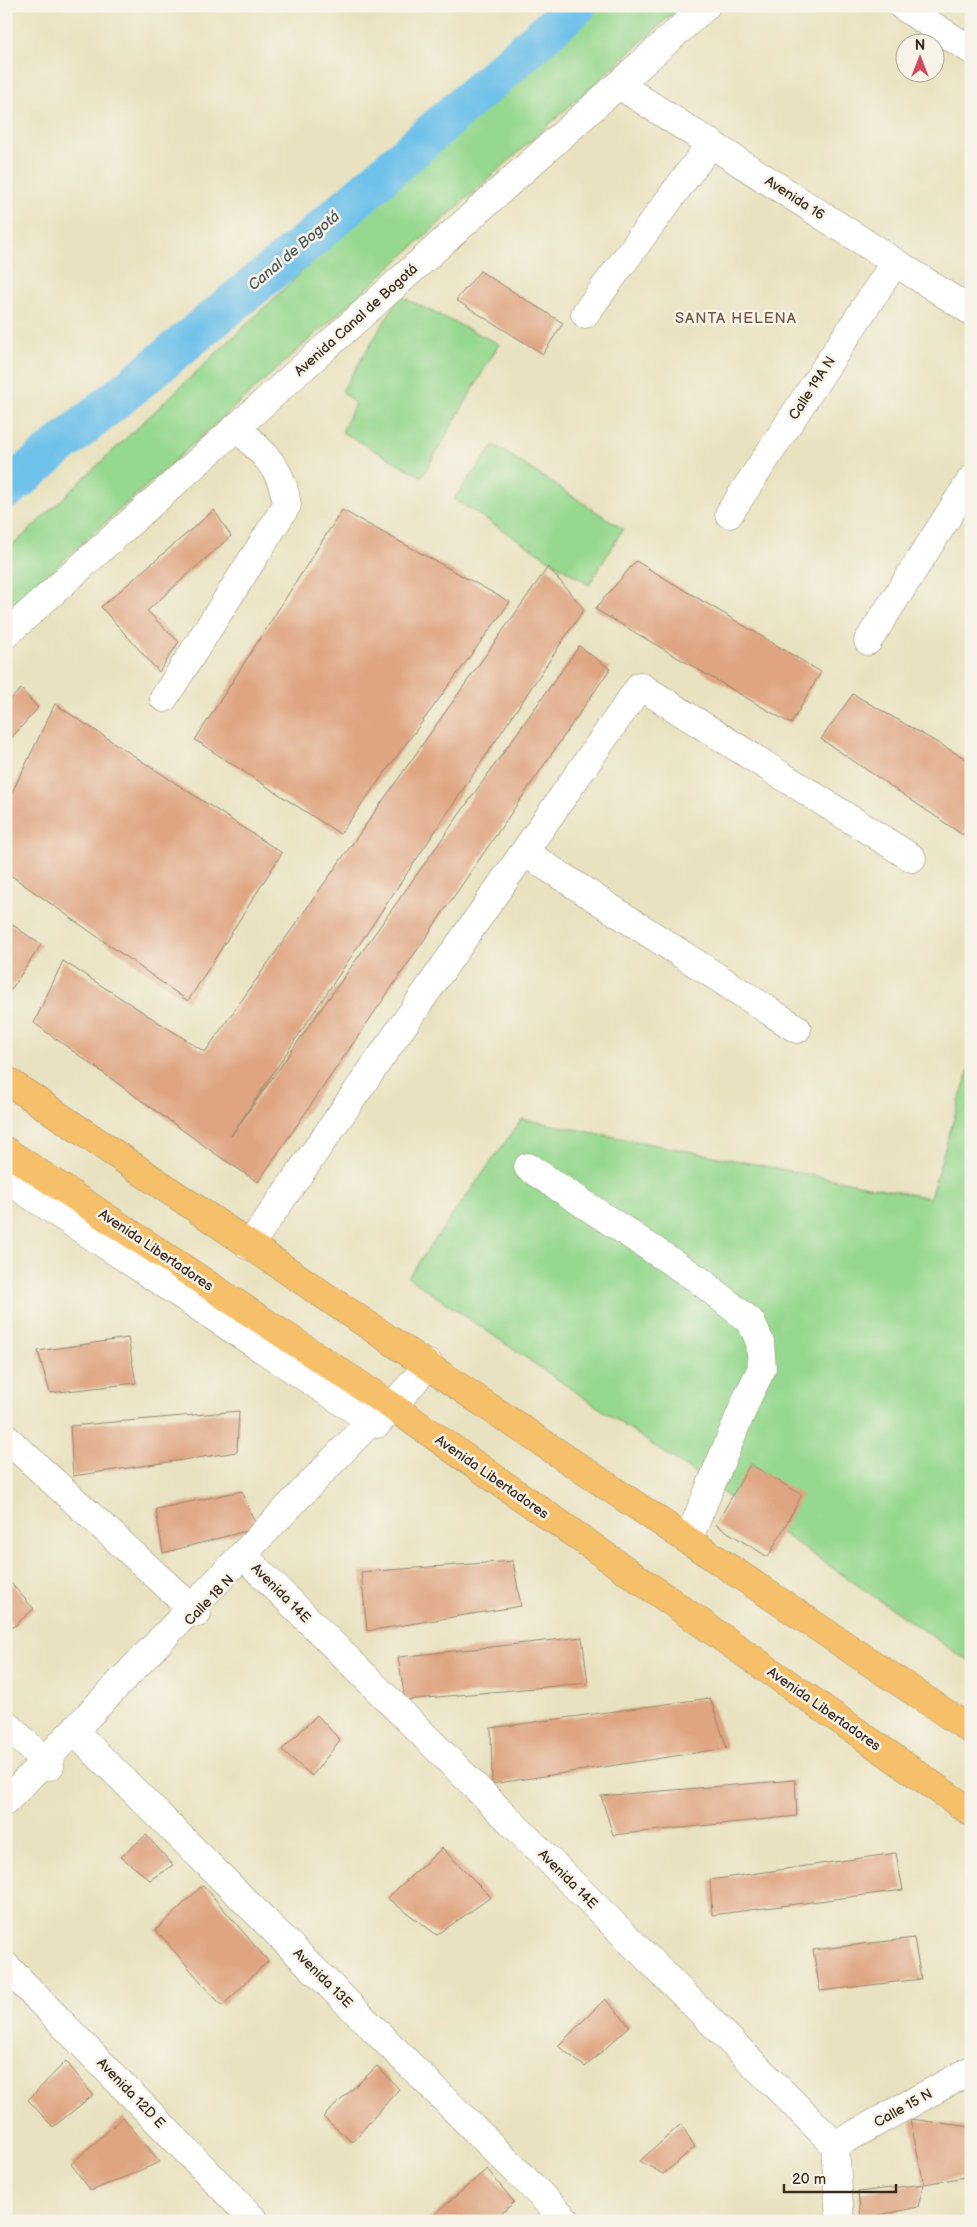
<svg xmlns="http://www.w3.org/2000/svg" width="977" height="2227" font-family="'Balsamiq Sans',sans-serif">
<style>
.green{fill:#96d88f;stroke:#688156}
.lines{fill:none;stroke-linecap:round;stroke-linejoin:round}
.canal{stroke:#6ec1ea;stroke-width:40}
.building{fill:#dfa582}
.minor-casing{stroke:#92866f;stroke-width:29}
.major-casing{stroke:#92866f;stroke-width:29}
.minor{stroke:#fff;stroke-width:28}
.major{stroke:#f6c06b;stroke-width:28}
.labels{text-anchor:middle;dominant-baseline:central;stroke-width:5;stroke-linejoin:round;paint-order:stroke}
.street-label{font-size:14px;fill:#3b2a1e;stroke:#f7f3e8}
.water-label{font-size:15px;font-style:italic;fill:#4a575b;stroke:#f7f3e8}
.neighbourhood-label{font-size:15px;letter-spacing:1px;fill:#745541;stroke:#f7f3e8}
</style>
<rect width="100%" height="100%" fill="#f7f3e8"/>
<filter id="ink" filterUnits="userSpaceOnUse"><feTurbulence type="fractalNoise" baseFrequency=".02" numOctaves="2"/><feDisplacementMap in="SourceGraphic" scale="10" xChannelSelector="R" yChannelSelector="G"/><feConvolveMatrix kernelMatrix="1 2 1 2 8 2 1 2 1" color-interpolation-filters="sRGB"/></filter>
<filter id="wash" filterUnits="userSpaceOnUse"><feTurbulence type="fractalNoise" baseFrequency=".0096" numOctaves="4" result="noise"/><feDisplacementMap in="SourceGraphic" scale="20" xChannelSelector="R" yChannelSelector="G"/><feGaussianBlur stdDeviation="1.12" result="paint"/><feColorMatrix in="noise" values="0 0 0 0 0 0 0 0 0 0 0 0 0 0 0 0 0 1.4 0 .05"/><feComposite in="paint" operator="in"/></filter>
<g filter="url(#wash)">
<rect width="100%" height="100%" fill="#e9e2c0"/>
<path class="green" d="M583,6H681L6,612V552Z
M400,296L499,344L422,477L342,432L355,404L342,391Z
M494,445L623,529L589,585L454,499Z
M971,1062V1663L408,1277L522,1119L930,1198Z"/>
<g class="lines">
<path class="canal" d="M6,490L313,237L576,6"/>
</g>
<g id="blocks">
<path class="building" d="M480,271L563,323L543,354L456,300Z
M214,510L231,536L147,611L179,642L159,672L101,607Z
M342,510L510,602L340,834L195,740Z
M636,561L821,672L791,724L595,609Z
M548,567L584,609L231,1136L579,646L610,669L258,1182L217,1155L34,1023L63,961L205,1052Z
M21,689L38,708L6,744V703Z
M853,694L971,762V820L963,835L821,739Z
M55,704L282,853L188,1001L6,872V805Z
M6,920L41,945L6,997Z
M128,1338L136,1383L50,1393L38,1351Z
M239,1411L237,1452L73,1476L70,1426Z
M750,1464L802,1495L768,1557L716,1525Z
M242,1491L257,1528L163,1553L156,1509Z
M513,1561L521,1606L367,1631L361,1572Z
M9,1581L34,1609L13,1627L6,1619V1583Z
M582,1637L588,1683L405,1700L398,1657Z
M710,1698L727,1748L492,1784L491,1728Z
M317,1715L340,1740L312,1776L282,1750Z
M795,1780L797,1816L613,1835L601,1796Z
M146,1835L173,1865L150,1880L121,1857Z
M442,1848L491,1897L437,1935L387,1898Z
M896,1853L903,1890L712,1915L710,1880Z
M203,1885L268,1961L222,2006L156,1930Z
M914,1938L921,1979L820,1991L813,1950Z
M605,1999L630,2026L585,2067L558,2046Z
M66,2061L93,2095L53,2127L28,2100Z
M377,2066L399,2089L352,2142L323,2117Z
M123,2117L160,2162L91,2191L71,2164Z
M910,2119L971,2127V2176L924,2184Z
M681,2124L695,2147L663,2174L640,2161Z
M487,2169L514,2202L494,2221H427Z
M924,2184L918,2207L861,2219L858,2192Z"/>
</g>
</g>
<g filter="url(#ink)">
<use href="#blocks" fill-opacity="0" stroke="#92866f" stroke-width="1"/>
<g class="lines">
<g class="minor-casing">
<path id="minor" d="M902,6L971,50
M619,85L971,311
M585,314L711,143
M729,514L895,262
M6,634L706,6
M868,641L971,480
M164,698L287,505C282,466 263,454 237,427
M524,852L797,1029
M528,1167L699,1280L751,1322L760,1342L762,1368L748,1396L688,1540
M6,1179L371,1421L6,1801
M249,1246L640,686L912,858
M377,1424L429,1364
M6,1438L197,1613
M247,1559L835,2145L840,2221
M6,1724L50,1766
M79,1736L567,2221
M6,1966L255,2221
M835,2145L971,2070"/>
</g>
<g class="major-casing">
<path id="major" d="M6,1080C326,1299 649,1514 971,1730
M6,1151L393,1407L971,1812"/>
</g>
<use href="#minor" class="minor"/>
<use href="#major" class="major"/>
</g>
</g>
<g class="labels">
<g class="street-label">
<text transform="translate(795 198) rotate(33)">Avenida 16</text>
<text transform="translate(356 320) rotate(-42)">Avenida Canal de Bogotá</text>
<text transform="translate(812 388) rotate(-57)">Calle 19A N</text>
<text transform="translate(156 1250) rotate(34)">Avenida Libertadores</text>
<text transform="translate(492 1477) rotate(35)">Avenida Libertadores</text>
<text transform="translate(281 1593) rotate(45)">Avenida 14E</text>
<text transform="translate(209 1600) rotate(-46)">Calle 18 N</text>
<text transform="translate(824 1709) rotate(35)">Avenida Libertadores</text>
<text transform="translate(568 1879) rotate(45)">Avenida 14E</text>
<text transform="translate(323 1978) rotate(45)">Avenida 13E</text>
<text transform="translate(131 2093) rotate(46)">Avenida 12D E</text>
<text transform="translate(903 2108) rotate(-29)">Calle 15 N</text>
</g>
<g class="water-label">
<text transform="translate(294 251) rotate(-40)">Canal de Bogotá</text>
</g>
<g class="neighbourhood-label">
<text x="736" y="318">SANTA HELENA</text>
</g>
</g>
<rect width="977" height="2227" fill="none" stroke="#f7f3e8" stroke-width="25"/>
<g transform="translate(920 58)"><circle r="24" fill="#f7f3e8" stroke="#aca397"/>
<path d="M0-4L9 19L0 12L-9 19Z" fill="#d1495b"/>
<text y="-8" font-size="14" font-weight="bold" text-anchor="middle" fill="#3b2a1e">N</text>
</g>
<path d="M784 2184v8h112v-8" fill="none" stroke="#3b2a1e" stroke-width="2.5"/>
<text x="792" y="2184" font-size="15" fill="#3b2a1e" stroke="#f7f3e8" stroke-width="4" paint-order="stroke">20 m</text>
</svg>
